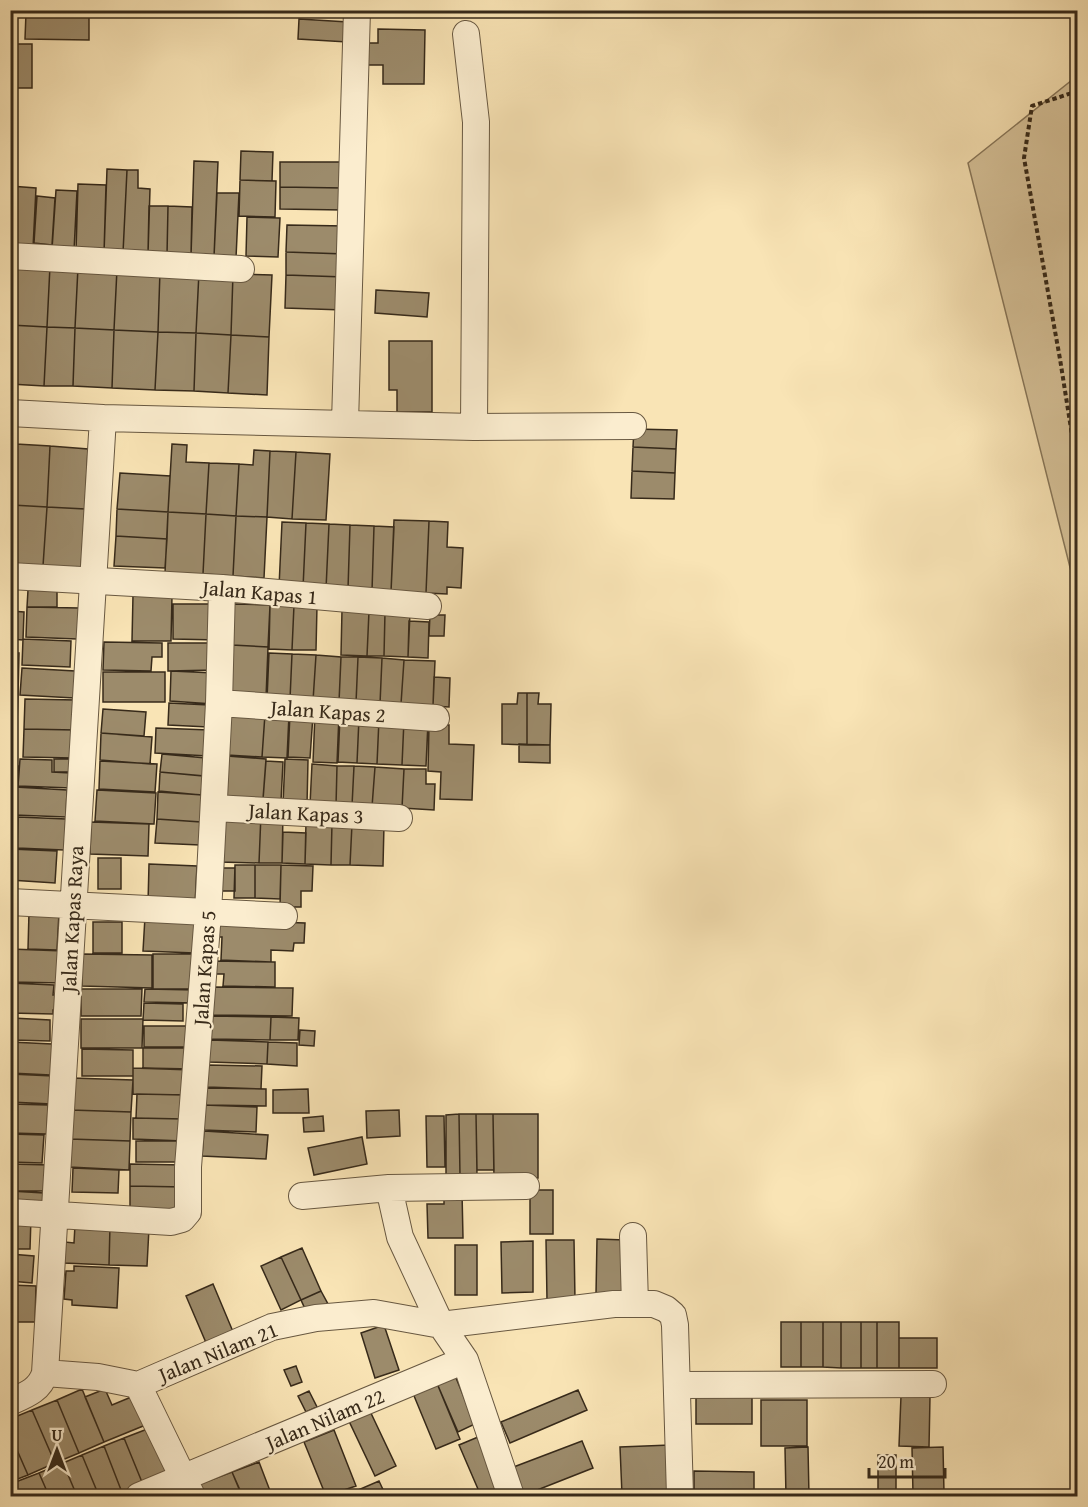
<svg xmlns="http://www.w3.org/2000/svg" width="1088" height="1507" font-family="'Gentium Book Plus',serif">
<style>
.green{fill:#d8c49b;stroke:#88775a;stroke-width:1.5}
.building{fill:#9c8b6b;stroke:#372a1a;stroke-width:1.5}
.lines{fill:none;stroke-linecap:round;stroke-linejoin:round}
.minor-casing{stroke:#685841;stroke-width:28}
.path{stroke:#372a1a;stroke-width:4;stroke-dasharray:4.5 3;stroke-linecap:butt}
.minor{stroke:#fbedcf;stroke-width:26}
.labels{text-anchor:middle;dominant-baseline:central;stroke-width:4.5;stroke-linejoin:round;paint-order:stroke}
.street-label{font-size:21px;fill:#372a1a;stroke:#fbedcf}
</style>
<rect width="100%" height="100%" fill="#f9e4b5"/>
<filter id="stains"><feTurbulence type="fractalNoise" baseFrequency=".00333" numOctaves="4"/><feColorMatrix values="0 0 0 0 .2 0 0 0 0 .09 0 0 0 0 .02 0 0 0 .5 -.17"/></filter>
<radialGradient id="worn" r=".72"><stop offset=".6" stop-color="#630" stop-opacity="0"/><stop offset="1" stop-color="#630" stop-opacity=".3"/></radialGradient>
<path class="green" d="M1077,76V595L968,163Z"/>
<path class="building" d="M37,10H88V12Z
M26,13L89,14V40L25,39Z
M299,19L348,22L347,42L298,39Z
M378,29L425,30L424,84H383V65H368V43H378Z
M10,44H32V88H10Z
M241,151L273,152L272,181L240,180Z
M194,161L218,162L214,257L191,256Z
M280,162H343V188L280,187Z
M107,169L127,170L123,253H104Z
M127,170H138V188L150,189L148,254L123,253Z
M240,180L276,181L275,217L239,216Z
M78,184L106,185L104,253L76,251Z
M10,186L36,188L33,248L10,247Z
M280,187L343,188V210L280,209Z
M56,190L77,191L74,251L52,249Z
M217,193H239L236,258L214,257Z
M37,196L55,198L52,245L34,243Z
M149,206H168L167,255L148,254Z
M168,206L192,207L191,256L167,255Z
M247,217L280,218L278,257L246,256Z
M287,225L345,226V254L286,252Z
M286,252L345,254L344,277L286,275Z
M10,264L50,266L47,327L10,325Z
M50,266L78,267L75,328L47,327Z
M78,267L117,269L114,330L75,328Z
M117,269L160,271L158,332L114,330Z
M160,271L199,272L196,333L158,332Z
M199,272L233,274L231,335L196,333Z
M233,274L272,275L269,337L231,335Z
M286,275L344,277L343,310L285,308Z
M376,290L429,293L427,317L375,313Z
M10,325L47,327L44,386L10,384Z
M47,327L75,328L73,386H44Z
M75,328L114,330L112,388L73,386Z
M114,330L158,332L155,390L112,388Z
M158,332L196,333L194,391L155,390Z
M196,333L231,335L228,393L194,391Z
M231,335L269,337L267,395L228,393Z
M389,341H432V412H397V390H389Z
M634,429L677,430L676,449L633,447Z
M10,444H16L12,505H10Z
M16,444L50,446L47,507L12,505Z
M172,444L187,445L186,462L209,463L206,514L168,512Z
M50,446L88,449L85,509L47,507Z
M633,447L676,449L675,473L632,471Z
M254,450L270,451L267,517L236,516L239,464L253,465Z
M270,451L296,452L292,519L267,517Z
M296,452L330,454L326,520L292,519Z
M209,463L239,464L236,516L206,514Z
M632,471L675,473L674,499L631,498Z
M120,473L170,476L168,512L117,509Z
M12,505L47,507L43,566L10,564Z
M47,507L85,509L81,568L43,566Z
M117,509L168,512L167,539L116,536Z
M168,512L206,514L203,574L165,573Z
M206,514L236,516L233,576L203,574Z
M236,516L267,517L264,578L233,576Z
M394,520L429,521L426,593L391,592Z
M429,521L448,522L447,547L463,548L461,588L447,587V594L426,593Z
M282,522L306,523L303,588L279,587Z
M306,523L329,524L326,589L303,588Z
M329,524L350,525L348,589H326Z
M350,525L374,526L372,591L348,589Z
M374,526L394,527L391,592L372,591Z
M116,536L167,539L165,568L114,566Z
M28,590L57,591V607H27Z
M133,595L172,596L171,641H132Z
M173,604H219L218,640L173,639Z
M234,604L270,605L268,647L232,645Z
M270,605H294L292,650L269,649Z
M294,605L317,606L316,650H292Z
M27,607L79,608L77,639L26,637Z
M342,610L369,611L367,656L341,655Z
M10,611L24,612L23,640L10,639Z
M369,611L385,612L384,656H367Z
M385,612L410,613L408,657L384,656Z
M430,615H445L444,636H429Z
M409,621L429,622L428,658L408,657Z
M23,639L71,641L70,667L22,665Z
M104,642L162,643V657H152L151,671L103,670Z
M168,643H216V670L168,671Z
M232,645L268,647L266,698L230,696Z
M10,653H19L18,695H10Z
M269,653L292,654L290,699H267Z
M292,654L316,655L313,701L290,699Z
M316,655L341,657L339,702L313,701Z
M341,657H358L356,703L339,702Z
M358,657L382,658L380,704L356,703Z
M382,658L404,660L401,704H380Z
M404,660L435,661L433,706L401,704Z
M22,668L75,671L74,698L20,695Z
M171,671L215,673L213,704L170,701Z
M103,672H165V702H103Z
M434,677L450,678L449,707L433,706Z
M518,693H527V745L502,744V704H517Z
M527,693H539L538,704H551L550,745H527Z
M10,695H18L17,724H10Z
M25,699L76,700L75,730L24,729Z
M169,703L209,705L208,727L168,725Z
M103,709L146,712L144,736L101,733Z
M230,712L265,714L262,757L227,755Z
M265,714L289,715L287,758L262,757Z
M290,714L313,715L310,758L288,757Z
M315,714L339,715L337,763L313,762Z
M340,717L359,718L357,763L338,762Z
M359,718L379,719L377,764L357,763Z
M379,719L404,720L402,765L377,764Z
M404,720L428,722L426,766L402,765Z
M10,724H17L16,743L10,742Z
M429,725H449V744L474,745L472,800L440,799L441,772L428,771Z
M156,728L210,730L208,756L155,753Z
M24,729L75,730L74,758L23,757Z
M101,733L152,737L150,764L100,760Z
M10,742L16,743L15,764L10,763Z
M519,744L550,745V763L519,762Z
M162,754L206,758L205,776L160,772Z
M227,756L266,759L263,799L224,796Z
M20,759L52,760V772L71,773V788L18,786Z
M54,759H75V772H54Z
M285,759L308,760L307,805L283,804Z
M100,761L157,764L155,792L99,789Z
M266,761L283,762L281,801L263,800Z
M312,764L337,766L336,806L310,805Z
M10,766H18L17,785H10Z
M337,766H354L352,806H336Z
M354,766L375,767L372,807L352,806Z
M375,767L404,769L402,808L372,807Z
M404,769H426V784H435L434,810L402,808Z
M160,772L203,776L201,795L159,791Z
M15,787L67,790L66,817L14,815Z
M97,790L156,793L154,824L95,821Z
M158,792L203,795L201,822L157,819Z
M222,813L261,814L259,863L220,862Z
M261,814H283L282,863H259Z
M18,817L66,819L64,850L17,848Z
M157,819L201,822L200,845L155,843Z
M91,822L149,824L148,856L90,854Z
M306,822L332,823L331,865L305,864Z
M332,823L352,824L350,865H331Z
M352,824L384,825L383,866L350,865Z
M283,832L306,833L305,864L282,863Z
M10,849L57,851L55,883L10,880Z
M98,858H121V889H98Z
M149,864L197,866L195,905L148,903Z
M235,865H255V898H234Z
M255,865H281L280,899L255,898Z
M281,865L313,866L312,891H301V907H280Z
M221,868H235V891H220Z
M29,912L59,913L57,950L28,949Z
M145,917L196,920L195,953L143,951Z
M214,920L305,923L304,943H294L293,951L271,950V962L221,960L222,937H214Z
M93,922H122V953H93Z
M10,949L64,951L63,983L10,982Z
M82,954L152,955V988L82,986Z
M153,954H198V989H153Z
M213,961L275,962V987L223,986L224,974H212Z
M10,983L54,985L53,995H65V1011L53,1010V1014L10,1013Z
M214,987L293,988L292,1016L213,1015Z
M81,989H142L141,1016H81Z
M145,989L197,990L196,1003L144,1002Z
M144,1003L183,1004V1021L143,1020Z
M211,1016L271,1017L270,1040L211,1039Z
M271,1017L299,1018L298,1040H270Z
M12,1018L50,1020V1041L12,1040Z
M81,1019H143L142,1048H81Z
M144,1026H187V1047H144Z
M300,1030L315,1031L314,1046L299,1045Z
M210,1040L268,1042L267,1064L209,1062Z
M10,1042L52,1044L51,1075L10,1073Z
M268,1042L297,1043V1066L267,1064Z
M143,1048H193V1069L143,1068Z
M82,1049L133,1050V1076H82Z
M207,1065L262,1066L261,1089L207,1087Z
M133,1068L192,1070V1095L133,1094Z
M10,1074L53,1076L52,1104L10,1102Z
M72,1078L133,1080L131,1112L71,1110Z
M206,1088L266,1089V1106L206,1105Z
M308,1089L309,1113H273V1090Z
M137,1094L184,1095V1119L136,1118Z
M10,1104L48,1105L47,1134L10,1133Z
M204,1105L257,1107L256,1132L203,1130Z
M71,1110L131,1112L130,1141L70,1139Z
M399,1110L400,1136L367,1138L366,1111Z
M459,1114L460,1176H446V1115Z
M459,1114H476L477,1176H460Z
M476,1114H493L494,1170H477Z
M493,1114H538V1178L494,1179Z
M323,1116L324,1131L304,1132L303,1118Z
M426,1116H444L445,1167H427Z
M133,1118L184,1119L183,1141L133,1139Z
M204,1131L268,1135L266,1159L202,1156Z
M10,1134L44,1135L42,1163L10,1162Z
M362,1137L367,1164L314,1175L308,1148Z
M70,1139L130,1141L129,1170L69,1167Z
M136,1141H181V1162H136Z
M10,1164L50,1165L49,1191H10Z
M130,1164L184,1165V1187L130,1186Z
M73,1168L119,1170L118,1193L72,1192Z
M130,1186L184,1187L183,1215L130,1214Z
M530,1190H553V1234H530Z
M10,1191L44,1193V1206L10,1205Z
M444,1192H462L463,1238H428L427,1204H444Z
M10,1217H31L30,1249H10Z
M75,1225L110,1226L109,1265L64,1263L65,1242L74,1243Z
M110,1226L149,1228L147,1266L109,1265Z
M597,1239L625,1240L624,1294H596Z
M546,1240H574L575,1300H547Z
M533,1241V1292L502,1293L501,1242Z
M455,1245H477V1295H455Z
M302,1248L321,1291L301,1300L281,1257Z
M10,1254L34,1256L32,1283L10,1281Z
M281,1257L301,1300L281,1310L261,1266Z
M74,1266L119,1268L117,1308L72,1305V1300L64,1299L66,1271H74Z
M213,1284L234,1334L207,1345L186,1296Z
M10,1285L36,1286L35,1322H10Z
M321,1291L328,1304L307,1313L301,1300Z
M781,1322H801V1367H781Z
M801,1322H823V1367H801Z
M823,1322H841V1368L823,1367Z
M841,1322H861V1368H841Z
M861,1322H877V1368H861Z
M877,1322H899V1368H877Z
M384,1325L399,1370L375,1378L361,1333Z
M899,1338H937V1368H899Z
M296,1366L302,1382L291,1386L284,1370Z
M454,1373L475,1424L458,1432L436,1381Z
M436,1381L460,1439L436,1449L412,1391Z
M82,1389L104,1442L79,1453L57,1400Z
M105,1389L112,1405L136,1395L148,1424L104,1442L85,1397Z
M578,1390L587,1410L510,1443L501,1422Z
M309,1391L317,1407L306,1412L298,1396Z
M696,1396H752V1424H696Z
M901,1396L930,1397L929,1447L899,1446Z
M57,1400L79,1453L55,1463L32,1410Z
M761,1400H807V1446H761Z
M369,1409L396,1466L375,1476L348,1419Z
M32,1410L55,1463L28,1475L10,1434V1419Z
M150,1428L170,1476L144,1487L124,1438Z
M334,1430L356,1486L326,1496L304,1442Z
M10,1434L28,1475L10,1482Z
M478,1437L500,1490L484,1496H481L459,1445Z
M124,1438L144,1487L123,1495L104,1446Z
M582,1441L593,1468L522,1496L511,1468Z
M670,1445L671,1493L622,1495L620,1447Z
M104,1446L123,1495L119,1496H99L82,1455Z
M808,1447L809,1496H786L785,1448Z
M943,1447L944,1493L913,1494L912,1448Z
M82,1455L99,1496H77L63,1463Z
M878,1455H896V1496H878Z
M259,1462L272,1496H242L232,1472Z
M63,1463L77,1496H49L39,1473Z
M694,1471L754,1472V1496H694Z
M232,1472L240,1490L224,1496H199L195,1486Z
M39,1473L49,1496H18L13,1483Z
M379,1481L386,1496H353L351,1493Z
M13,1483L18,1496H10V1484Z
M590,1490L593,1496H575Z"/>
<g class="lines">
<g class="minor-casing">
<path id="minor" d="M466,34L476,122L474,427
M10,256L241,269
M10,413L103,418L474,427L633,426
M345,423L357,10
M10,576L222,588L428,606
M219,703L436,718
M214,808L399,818
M10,902L284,916
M389,1188L400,1237L441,1325L465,1360L511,1496
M302,1196L389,1188L526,1186
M10,1212L171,1222L182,1219L188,1212V1167L208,913L219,703L222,588
M633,1236L635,1304
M45,1373L98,1377L138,1385L192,1496
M138,1385L272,1327L316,1318L374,1313L441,1325L614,1304H654L666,1309L673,1315L675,1325L680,1496
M678,1385L933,1384
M10,1402C26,1395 40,1390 45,1373C67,1055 81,736 103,418
M139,1496L465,1360"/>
</g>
<path class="path" d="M1078,91L1032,106L1024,158L1060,359L1075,454L1078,456"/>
<use href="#minor" class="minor"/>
</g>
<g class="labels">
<g class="street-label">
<text transform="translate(260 592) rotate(5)">Jalan Kapas 1</text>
<text transform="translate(328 711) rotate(4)">Jalan Kapas 2</text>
<text transform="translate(306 813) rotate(3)">Jalan Kapas 3</text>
<text transform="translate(72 919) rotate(-87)">Jalan Kapas Raya</text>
<text transform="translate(204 968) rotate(-86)">Jalan Kapas 5</text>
<text transform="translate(218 1352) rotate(-22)">Jalan Nilam 21</text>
<text transform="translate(325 1419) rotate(-23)">Jalan Nilam 22</text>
</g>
</g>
<rect width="1088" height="1507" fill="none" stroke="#f9e4b5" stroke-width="36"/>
<rect x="12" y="12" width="1064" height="1483" fill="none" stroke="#372a1a" stroke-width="3"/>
<rect x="18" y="18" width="1052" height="1471" fill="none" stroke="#372a1a" stroke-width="1.5"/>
<g transform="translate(57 1450)" stroke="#fbedcf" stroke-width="4.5" paint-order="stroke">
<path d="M0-4.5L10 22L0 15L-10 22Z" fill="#372a1a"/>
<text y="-9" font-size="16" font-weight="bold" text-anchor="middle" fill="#372a1a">U</text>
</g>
<path d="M869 1468v9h76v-9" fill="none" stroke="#372a1a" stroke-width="3"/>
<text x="878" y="1468" font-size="18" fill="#372a1a" stroke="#fbedcf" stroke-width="4.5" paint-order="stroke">20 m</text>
<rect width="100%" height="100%" filter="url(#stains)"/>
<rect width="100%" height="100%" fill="url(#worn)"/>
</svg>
